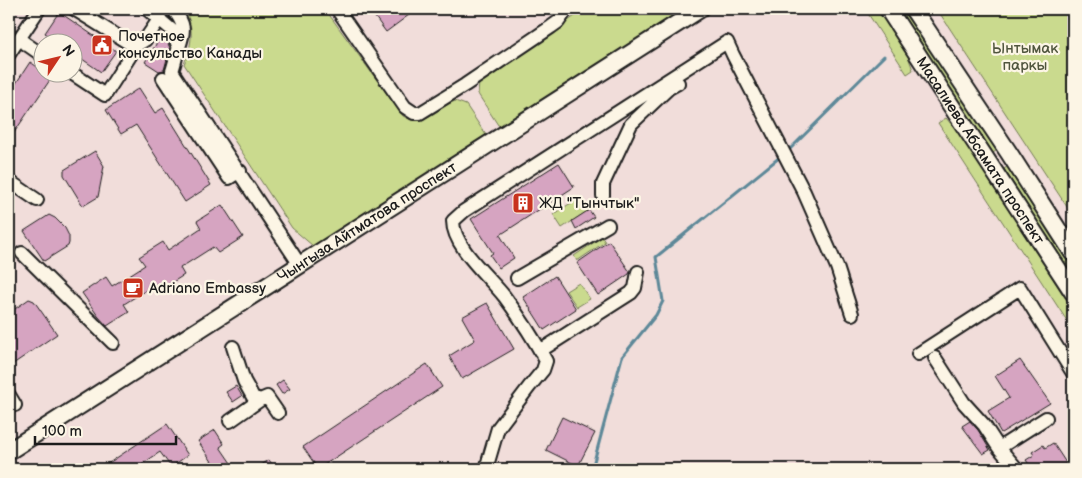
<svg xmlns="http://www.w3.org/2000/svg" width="1082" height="478" font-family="'Balsamiq Sans',sans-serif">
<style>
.green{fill:#cada8e;stroke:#737b55}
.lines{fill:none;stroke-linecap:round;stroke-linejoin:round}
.stream{stroke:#5d8898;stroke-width:3}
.building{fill:#d6a4c1;stroke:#1c1c1c}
.minor-casing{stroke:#1c1c1c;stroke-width:16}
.major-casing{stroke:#1c1c1c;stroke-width:20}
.minor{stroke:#fcf5e5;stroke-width:12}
.major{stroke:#fcf5e5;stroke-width:16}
.labels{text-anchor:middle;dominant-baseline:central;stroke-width:4.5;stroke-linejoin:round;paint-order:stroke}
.poi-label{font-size:15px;fill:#1c1c1c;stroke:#fcf5e5;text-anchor:start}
.park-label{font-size:15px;fill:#50553e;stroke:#fcf5e5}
.street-label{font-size:15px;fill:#1c1c1c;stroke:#fcf5e5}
</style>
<rect width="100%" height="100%" fill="#f1ddda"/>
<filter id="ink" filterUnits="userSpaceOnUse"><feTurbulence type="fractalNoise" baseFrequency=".02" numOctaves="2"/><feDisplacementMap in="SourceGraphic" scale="10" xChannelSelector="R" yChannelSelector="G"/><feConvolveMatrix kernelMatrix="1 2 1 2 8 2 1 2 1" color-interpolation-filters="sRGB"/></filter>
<g filter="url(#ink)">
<path class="green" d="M184,9H325L403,116C424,128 437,108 455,101L466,105L486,135L313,246L292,228L184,64C192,45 195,27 184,9Z
M585,9H683L501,126L498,125L478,94L479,83Z
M865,9H878L906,51L913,70L907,74Z
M898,9H904L997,150L993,153Z
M937,9H1073V216Z
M946,118L958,132L1073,310V330L938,123Z
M1008,166L1073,269V279L1004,169Z
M581,197L589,210L562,228L553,214Z
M602,237L605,242L577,261L574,256Z
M579,283L590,299L577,307L566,291Z"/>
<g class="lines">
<path class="stream" d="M788,151L884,56
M592,469L622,357L656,315L663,301L656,257L780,157"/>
</g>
<path class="building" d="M369,9H417L386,32Z
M59,12L116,51L101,72L72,52V42H58L45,33Z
M163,33L170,48L164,70L159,71L145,62Z
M30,62L42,70V72H46L52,77L9,140V94Z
M139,88L155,113L163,108L211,185L185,202L136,125L121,134L106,110Z
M95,151L104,166L98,197L83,206L64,175V170Z
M559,163L574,187L500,235L514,258L499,268L490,255L493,253L471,219Z
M222,205L243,237L218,253L213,247L180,268L184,275L160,290L156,284L124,304L129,312L107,326L98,316L82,293L106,277L112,286L145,265L139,257L163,242L168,250L201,228L197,221Z
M589,210L594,217L576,229L572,221Z
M49,215L55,218L65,228L69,236V243L68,246L44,261L24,231Z
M609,241L630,272L629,274L598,295L577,263Z
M555,276L576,309L544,330L523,297Z
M29,299L34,301L57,334L13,364L9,360V313Z
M487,303L514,349L462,379L449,356L475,340L462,317Z
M1020,360L1050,403L1001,433L988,411L1009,398L995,376Z
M427,364L442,387L318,469L303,447Z
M283,380L290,389L282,394L276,385Z
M236,386L242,396L233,402L226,392Z
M562,417L595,433L578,466L546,450Z
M970,421L978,430L990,450L983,454L962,426Z
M167,424L188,455L171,467L160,452L135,469H100Z
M215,430L224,444L220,447L235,469H217L198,441Z
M1053,443L1070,469H1032L1026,460L1034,455L1032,452L1043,445L1045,448Z
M269,460L276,469H255Z"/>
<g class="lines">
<g class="minor-casing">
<path id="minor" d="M74,9L135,47
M147,9L172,30L179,48
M173,9C185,24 185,30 179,47C176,55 175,63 172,71L300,265
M337,9L405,107L414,113H420L465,85L551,27L558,22L567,9
M19,39L42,55
M9,54L39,9
M70,72L105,95L137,45L145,40L160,18
M163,78L229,178L240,171
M9,181L37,200
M603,196V184L631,124L669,88L678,83
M22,253L113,343
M517,278L608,225
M233,347L244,381L253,397L260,400L267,397L278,413
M540,351L631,293L635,288L638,272
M918,354L1020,288L1073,373
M935,358L964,403L984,425L999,448L1017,469
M9,395L15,405
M230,421L260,400
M999,448L1046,418
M486,469L498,428L529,387L543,370L546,361C534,339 519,316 504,296C489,277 453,247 453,221L464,211L727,42L733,55L804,192L837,267L852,314"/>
</g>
<g class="major-casing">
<g id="major">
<path id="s1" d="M888,9L1073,292"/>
<path d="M913,9L1009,153L1073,253"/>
<path id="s2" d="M9,451L700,9"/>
</g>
</g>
<use href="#minor" class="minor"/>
<use href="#major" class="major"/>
</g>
</g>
<defs>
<g id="civic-square" transform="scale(1.125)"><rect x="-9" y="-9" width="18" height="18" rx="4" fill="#c8321e" stroke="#fcf5e5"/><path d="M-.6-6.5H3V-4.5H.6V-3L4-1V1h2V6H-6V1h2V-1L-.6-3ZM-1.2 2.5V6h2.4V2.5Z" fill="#fff"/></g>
<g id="building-square" transform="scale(1.125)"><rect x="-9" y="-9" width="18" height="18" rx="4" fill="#c8321e" stroke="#fcf5e5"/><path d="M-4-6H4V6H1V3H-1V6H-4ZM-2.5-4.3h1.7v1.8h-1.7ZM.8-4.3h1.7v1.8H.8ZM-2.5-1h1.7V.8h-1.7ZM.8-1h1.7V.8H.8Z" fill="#fff"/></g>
<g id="cafe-square" transform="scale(1.125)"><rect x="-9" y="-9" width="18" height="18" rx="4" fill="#c8321e" stroke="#fcf5e5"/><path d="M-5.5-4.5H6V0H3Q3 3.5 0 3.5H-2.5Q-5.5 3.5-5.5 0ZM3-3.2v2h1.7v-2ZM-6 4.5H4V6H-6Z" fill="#fff"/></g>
</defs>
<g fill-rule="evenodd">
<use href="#civic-square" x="102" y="45"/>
<use href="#building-square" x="523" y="203"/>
<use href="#cafe-square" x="133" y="288"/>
</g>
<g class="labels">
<g class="poi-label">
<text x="118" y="36">Почетное<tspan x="118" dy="17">консульство Канады</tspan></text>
<text x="539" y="203">ЖД "Тынчтык"</text>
<text x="149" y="288">Adriano Embassy</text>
</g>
<g class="park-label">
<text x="1025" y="48">Ынтымак<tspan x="1025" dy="17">паркы</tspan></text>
</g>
<g class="street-label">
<text stroke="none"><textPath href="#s1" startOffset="169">Масалиева Абсамата проспект</textPath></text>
<text stroke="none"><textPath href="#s2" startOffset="425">Чынгыза Айтматова проспект</textPath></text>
</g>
</g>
<rect width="1082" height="478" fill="none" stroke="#fcf5e5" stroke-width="30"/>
<rect x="15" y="15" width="1052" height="448" fill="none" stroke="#1c1c1c" stroke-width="2" filter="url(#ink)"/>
<g transform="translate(58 58) rotate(55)"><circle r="24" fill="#fcf5e5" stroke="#a29e95"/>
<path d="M0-4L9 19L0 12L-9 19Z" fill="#c8321e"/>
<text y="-8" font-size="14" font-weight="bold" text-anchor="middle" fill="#1c1c1c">N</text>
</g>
<path d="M35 436v8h141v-8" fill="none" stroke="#1c1c1c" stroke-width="2.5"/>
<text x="42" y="436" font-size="15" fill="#1c1c1c" stroke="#fcf5e5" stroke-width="4" paint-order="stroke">100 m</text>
</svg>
